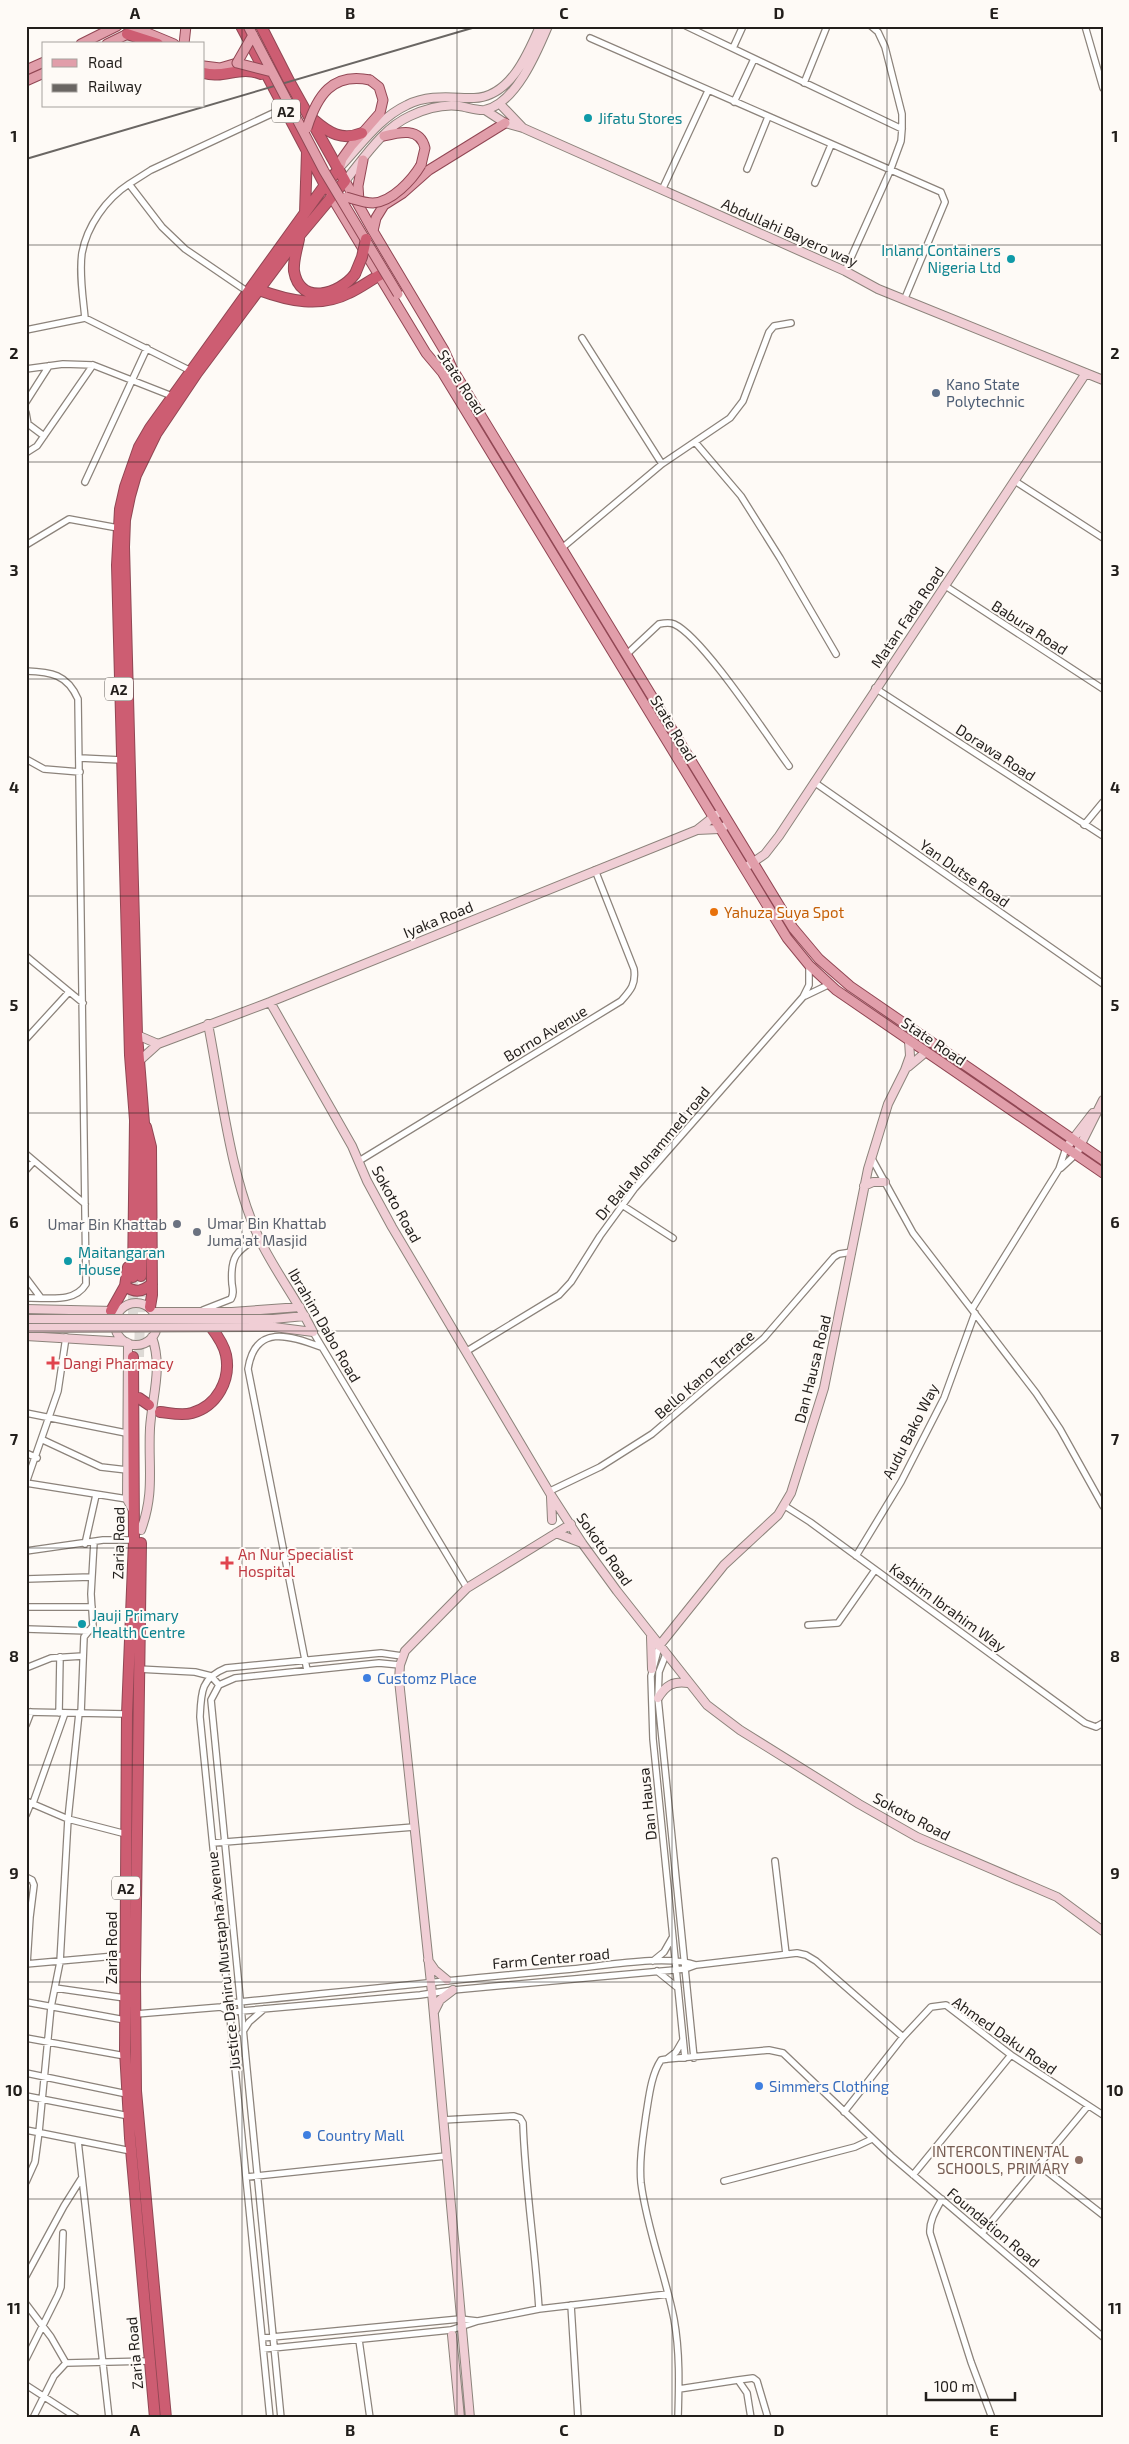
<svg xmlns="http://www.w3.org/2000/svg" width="1129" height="2444" font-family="'Exo 2',sans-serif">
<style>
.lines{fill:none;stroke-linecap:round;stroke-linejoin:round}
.highway-tunnel{stroke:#ddd9d5;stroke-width:10;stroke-dasharray:10 5;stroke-linecap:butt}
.street-casing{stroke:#8c837b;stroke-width:8}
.secondary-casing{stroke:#8c837b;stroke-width:10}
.primary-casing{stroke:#914754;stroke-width:11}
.highway-casing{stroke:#914754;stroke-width:12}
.street{stroke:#fff;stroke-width:5.5}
.secondary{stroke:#f0ced5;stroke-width:8}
.primary{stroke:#e19eaa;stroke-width:9}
.highway{stroke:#cd5d72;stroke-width:10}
.rail{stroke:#6a6663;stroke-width:2}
.secondary-bridge-casing{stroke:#8c837b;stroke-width:10;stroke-linecap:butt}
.primary-bridge-casing{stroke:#914754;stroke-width:11;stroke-linecap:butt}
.highway-bridge-casing{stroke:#914754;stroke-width:12;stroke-linecap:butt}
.secondary-bridge{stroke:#f0ced5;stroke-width:8}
.primary-bridge{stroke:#e19eaa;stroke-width:9}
.highway-bridge{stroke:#cd5d72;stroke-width:10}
.grid{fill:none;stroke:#221e1b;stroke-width:1;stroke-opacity:0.55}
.culture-dot{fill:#0f9aa8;stroke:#fefaf6;stroke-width:2}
.service-dot{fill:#5c6f8a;stroke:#fefaf6;stroke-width:2}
.food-dot{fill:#e8710a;stroke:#fefaf6;stroke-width:2}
.worship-dot{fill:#6b7280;stroke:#fefaf6;stroke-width:2}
.health-dot{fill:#e0444e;stroke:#fefaf6;stroke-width:2}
.shop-dot{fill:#3f7fe0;stroke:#fefaf6;stroke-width:2}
.education-dot{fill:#8d6e63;stroke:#fefaf6;stroke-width:2}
.labels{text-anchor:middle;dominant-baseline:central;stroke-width:4;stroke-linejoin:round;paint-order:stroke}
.shield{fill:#fefaf6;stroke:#64605d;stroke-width:1}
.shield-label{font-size:14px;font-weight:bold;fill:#221e1b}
.culture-label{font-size:15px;fill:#0d838f;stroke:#fefaf6;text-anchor:start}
.street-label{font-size:15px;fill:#221e1b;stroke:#fefaf6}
.service-label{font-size:15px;fill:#4e5e75;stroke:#fefaf6;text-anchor:start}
.food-label{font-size:15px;fill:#c56008;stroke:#fefaf6;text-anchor:start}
.worship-label{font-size:15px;fill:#5b616d;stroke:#fefaf6;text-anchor:start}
.health-label{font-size:15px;fill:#be3a42;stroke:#fefaf6;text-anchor:start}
.shop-label{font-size:15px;fill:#366cbe;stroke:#fefaf6;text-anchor:start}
.education-label{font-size:15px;fill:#785e54;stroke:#fefaf6;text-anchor:end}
.neatline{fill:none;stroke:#221e1b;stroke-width:2}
.grid-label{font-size:16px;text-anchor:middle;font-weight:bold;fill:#221e1b}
</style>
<rect width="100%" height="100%" fill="#fefaf6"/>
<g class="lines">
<path class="highway-tunnel" d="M133,1277V1329
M139,1357L141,1276"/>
<g class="street-casing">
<path id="street" d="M686,26L902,129
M1085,26L1103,88
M590,38L941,192L945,202L905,298
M733,48L743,26
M804,83L827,26
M734,102L754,59
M747,169L768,117
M815,183L831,145
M129,184L151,170L284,108
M662,190L708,91
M845,271L890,171L901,141L902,129V114L885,47L878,32L871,26
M85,318C83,297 79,273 82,253C87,226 106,199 129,184L162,227L185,249L248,292
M26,330L85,318L189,370
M582,338L662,464
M26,369L63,364L93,365L172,396
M26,402L49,366
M26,413L28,424L44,436
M695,442L741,496L780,558L836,654
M26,453L37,446L93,365
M1015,481L1103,538
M85,482L147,348
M26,545L69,519L118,528
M562,548L662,464L730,418L743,401L769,332L774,326L791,323
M944,585L1103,689
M627,654L659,624C664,623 669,622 674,624C703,637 767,736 789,766
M26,671C51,672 67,674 78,699L86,1284C74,1304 47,1297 26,1298
M875,688L1103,836
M80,758L121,760
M26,759L44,769L80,772
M814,782L1103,984
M1084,825L1103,802
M26,956L83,1003
M805,996L830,984
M26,1039L69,992
M26,1154L85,1204
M871,1157L913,1233L1036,1393L1060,1429L1103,1506
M359,1161L621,1001C631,990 636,984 634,969L595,870
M1061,1168L1076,1154
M26,1170L34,1161
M622,1205L673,1238
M26,1278L41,1298
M972,1309L1059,1169L1066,1148
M203,1310L231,1299C234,1294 233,1290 232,1284C230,1256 236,1252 258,1237
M313,1332L467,1588
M467,1351L559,1295L571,1282L600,1236L635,1188L803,997L809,985V965
M26,1413L126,1433
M43,1440L101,1467L127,1470
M26,1453L37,1458
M26,1483L58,1391L66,1337
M26,1483L127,1499
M550,1491L600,1467L652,1434L764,1338L834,1257L839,1254L852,1252
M785,1506L810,1522L1085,1723L1096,1727L1103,1723
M85,1544L96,1495
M26,1551L103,1540H134
M856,1556L901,1482L944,1398L975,1313
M26,1579L91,1577
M26,1607H92
M808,1625L838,1623L875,1570
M26,1629L89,1631
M659,1646L651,1676L653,1739L685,2058
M666,1654L659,1672L658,1698L694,2058
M26,1668L51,1658L83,1656
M138,1669L195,1672L211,1676L219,1685
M307,1670L248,1369C255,1324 289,1335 321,1347
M26,1712L127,1714
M59,1713L60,1657
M81,1713L84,1637L93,1626L91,1594L94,1542
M26,1725L31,1712
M26,1801L68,1819L126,1834
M33,1803L65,1713
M26,1815L31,1803
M213,1843L414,1827
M775,1861L786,1954
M26,1877L32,1880L34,1885L30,1917L27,1964
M653,1961L664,1952L672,1938
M26,1964L126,1955
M696,1965C666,1954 604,1966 572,1969C457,1979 343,1992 229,2003L221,2007L230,2012L420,1995L453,1990L685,1969L696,1965L797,1953L806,1955L816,1961L903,2037
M657,1971L678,1988
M55,1988L125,1998
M26,2002L125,2020
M136,2014L221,2007
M242,2033L249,2022L264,2009
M26,2038L125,2056
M667,2059L676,2052L683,2040
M26,2073L127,2094
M26,2096L129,2116
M844,2112L903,2037L931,2007L946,2005L1011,2055L1103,2115
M443,2120L514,2116L520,2118L523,2123C525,2185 535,2246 539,2309
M26,2130L131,2151
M78,2141L109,2418
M1040,2166L1103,2215
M913,2175L1011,2055
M247,2177L446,2156
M724,2181L855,2147L872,2139
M26,2182L35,2162L39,2132L51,2007L60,1962L68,1819L79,1713
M942,2199C936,2210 929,2221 930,2233L971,2362L992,2418
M982,2233L1087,2107
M26,2276L64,2206L81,2179
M26,2304L51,2337L66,2363
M571,2305L578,2418
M262,2338L460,2319L477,2321
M359,2340L370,2418
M263,2349L451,2330L478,2321L539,2309L668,2294
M26,2359L58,2295L61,2287L63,2233
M738,2380L753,2378L757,2381L768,2418
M26,2385L77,2418
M679,2389L738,2380L747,2393L751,2418
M33,2418L54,2376L66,2363L150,2361
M270,2418L200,1717C201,1692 201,1678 226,1668L381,1653L402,1656
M281,2418L211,1700L219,1685L235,1678L379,1663L400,1665
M678,2418C679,2385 680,2352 674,2319C665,2273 647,2230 641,2183C639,2160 643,2137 646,2115C649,2097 651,2075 661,2060L667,2059L769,2050L783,2053L891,2156L1103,2337"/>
</g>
<g class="secondary-casing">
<path id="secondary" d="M500,104L523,128
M485,110L505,123L523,128L845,271L878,289L1103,380
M340,167C361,145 379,118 407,105C429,94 451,98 474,98C510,97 528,54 540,26
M345,181C364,158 383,128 410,116C425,109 442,104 459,106C467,107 477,111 485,110C516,103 537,52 548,26
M697,830L716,815
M749,865L765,854L779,836L1086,373
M270,1002L352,1146L367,1181L392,1227L551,1495L582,1543L617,1591L707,1705L740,1730L859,1804L917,1837L1057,1897L1103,1931
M208,1024C221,1090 230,1175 258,1236C273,1269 297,1299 313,1332
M137,1035L158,1044
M138,1062L158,1044L270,1002L697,830L719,829L729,824
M908,1067L926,1052
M1066,1148L1093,1113
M1076,1154L1103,1100
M864,1186L873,1182H885
M115 1324a21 21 0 1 1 42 0a21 21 0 1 1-42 0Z
M26,1309L114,1311
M154,1312H232L300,1307
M273,1319L305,1316
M274,1327L313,1332
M26,1336L126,1342
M128,1343L127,1499L134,1512
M551,1497L552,1520
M141,1530C155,1492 148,1467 150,1428C152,1397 163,1368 152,1337
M556,1533L582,1543
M651,1637L652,1669
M659,1646L724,1565L778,1515L791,1493L824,1388L868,1169L888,1104L905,1070L910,1056L909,1041
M658,1698C666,1685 673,1681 688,1683
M428,1960L435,1970L447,1980
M434,2012L440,2000L453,1990
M452,2335L460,2418
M470,2418L432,1993L399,1680L400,1665L405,1651L467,1588L571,1524"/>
</g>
<g class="primary-casing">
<path id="primary" d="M138,29L174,44
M81,44L117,26
M107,44L144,26
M184,44L186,26
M204,66L220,68L237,63
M26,70L44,62
M26,81L44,73
M384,136C400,132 420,127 425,148L421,165
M339,169L342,159L352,145L380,113L383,100L379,87L370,80
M345,181L373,231L444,350L452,368L793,928L819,959L850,986L1103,1160
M331,196L426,353L442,372L787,938L809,965L836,990L1103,1173
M359,201L358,186L363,160
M373,231L376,218L384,205L403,193L429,170L505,123"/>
</g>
<g class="highway-casing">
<path id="highway" d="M241,26L327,189
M127,34L158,44
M204,73C223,79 241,65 261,74
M314,120C329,133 342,141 362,133
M305,213L307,152
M299,239C297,249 293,261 294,271C300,306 339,295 355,274
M259,290C289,301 320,308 349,293C360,288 369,281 380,275
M146,1127L151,1147L152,1295L150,1307
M141,1276L144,1123L137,1035L124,547L125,520L130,496L136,475L156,434L197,373L299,236L345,181L289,81L261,26
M133,1277L135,1120L130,1055L117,565L120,509L125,487L139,447L150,428L325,185L339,169
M125,1286C135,1293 142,1292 152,1284
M111,1311L125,1286L128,1267
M133,1357L134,1540L127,1714L125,2051L130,2138L155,2418
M139,1398L149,1405
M160,1412C170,1413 182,1416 192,1413C217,1406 231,1380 226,1355C224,1345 217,1335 211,1327
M141,1543L135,1976L136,2091L166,2418"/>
</g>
<use href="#street" class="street"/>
<use href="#secondary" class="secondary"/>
<use href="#primary" class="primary"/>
<use href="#highway" class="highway"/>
<path class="rail" d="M26,159L479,26"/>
<g class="secondary-bridge-casing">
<path id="secondary-bridge" d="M26,1319H273
M26,1328L274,1327"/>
</g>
<g class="primary-bridge-casing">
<path id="primary-bridge" d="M248,26L324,171L398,294
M253,35L237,63L272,72
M307,128C317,96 332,72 370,80
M346,197C354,199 364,203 373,203C392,202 412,180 421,165"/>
</g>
<g class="highway-bridge-casing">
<path id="highway-bridge" d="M355,274L362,257L366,239"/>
</g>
<use href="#secondary-bridge" class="secondary-bridge"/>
<use href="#primary-bridge" class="primary-bridge"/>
<use href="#highway-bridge" class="highway-bridge"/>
</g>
<path class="grid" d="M242,26V2418M457,26V2418M672,26V2418M887,26V2418M26,245H1103M26,462H1103M26,679H1103M26,896H1103M26,1113H1103M26,1331H1103M26,1548H1103M26,1765H1103M26,1982H1103M26,2199H1103"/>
<g class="culture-dot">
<circle cx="588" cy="118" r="5"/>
<circle cx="1011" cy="259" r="5"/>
<circle cx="68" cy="1261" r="5"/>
<circle cx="82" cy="1624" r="5"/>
</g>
<circle class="service-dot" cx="936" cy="393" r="5"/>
<circle class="food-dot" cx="714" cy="912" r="5"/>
<g class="worship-dot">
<circle cx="177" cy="1224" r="5"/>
<circle cx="197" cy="1232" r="5"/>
</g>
<g class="health-dot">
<path d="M50.5 1355.5h5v5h5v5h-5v5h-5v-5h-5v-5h5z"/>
<path d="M224.5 1555.5h5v5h5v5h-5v5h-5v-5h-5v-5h5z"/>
</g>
<g class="shop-dot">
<circle cx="367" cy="1678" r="5"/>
<circle cx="759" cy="2086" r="5"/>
<circle cx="307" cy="2135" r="5"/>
</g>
<circle class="education-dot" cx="1079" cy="2160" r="5"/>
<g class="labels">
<g class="shield">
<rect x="272" y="99.5" width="28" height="23" rx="4"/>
<rect x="105" y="677.5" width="28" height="23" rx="4"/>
<rect x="112" y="1876.5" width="28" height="23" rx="4"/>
</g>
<g class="shield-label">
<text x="286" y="111">A2</text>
<text x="119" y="689">A2</text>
<text x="126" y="1888">A2</text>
</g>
<g class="culture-label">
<text x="598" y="118">Jifatu Stores</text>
<text x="1001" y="250" text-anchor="end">Inland Containers<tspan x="1001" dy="17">Nigeria Ltd</tspan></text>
<text x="78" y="1252">Maitangaran<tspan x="78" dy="17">House</tspan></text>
<text x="92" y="1615">Jauji Primary<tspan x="92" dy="17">Health Centre</tspan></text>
</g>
<g class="street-label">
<text transform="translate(790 232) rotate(24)">Abdullahi Bayero way</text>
<text transform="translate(462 382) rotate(57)">State Road</text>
<text transform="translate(907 617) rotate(-56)">Matan Fada Road</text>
<text transform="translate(1030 627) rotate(33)">Babura Road</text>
<text transform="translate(674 728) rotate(59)">State Road</text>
<text transform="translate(996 752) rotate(33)">Dorawa Road</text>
<text transform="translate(965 873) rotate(35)">Yan Dutse Road</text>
<text transform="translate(438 919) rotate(-22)">Iyaka Road</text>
<text transform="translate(545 1033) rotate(-31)">Borno Avenue</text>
<text transform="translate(934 1041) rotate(34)">State Road</text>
<text transform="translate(652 1153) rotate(-50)">Dr Bala Mohammed road</text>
<text transform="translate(397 1204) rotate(61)">Sokoto Road</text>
<text transform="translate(325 1325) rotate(60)">Ibrahim Dabo Road</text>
<text transform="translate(812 1369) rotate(-76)">Dan Hausa Road</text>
<text transform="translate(704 1374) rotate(-41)">Bello Kano Terrace</text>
<text transform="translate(910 1431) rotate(-63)">Audu Bako Way</text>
<text transform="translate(118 1543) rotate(-89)">Zaria Road</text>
<text transform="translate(605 1549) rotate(55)">Sokoto Road</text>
<text transform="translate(948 1607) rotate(36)">Kashim Ibrahim Way</text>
<text transform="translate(647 1804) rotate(-96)">Dan Hausa</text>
<text transform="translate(912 1816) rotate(28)">Sokoto Road</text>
<text transform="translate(111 1948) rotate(-90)">Zaria Road</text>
<text transform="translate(551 1958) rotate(-5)">Farm Center road</text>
<text transform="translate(223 1961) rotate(-96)">Justice Dahiru Mustapha Avenue</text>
<text transform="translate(1005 2035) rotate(35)">Ahmed Daku Road</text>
<text transform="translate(994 2227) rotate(40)">Foundation Road</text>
<text transform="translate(134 2353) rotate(-95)">Zaria Road</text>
</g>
<g class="service-label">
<text x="946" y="384">Kano State<tspan x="946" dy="17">Polytechnic</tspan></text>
</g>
<g class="food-label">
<text x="724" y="912">Yahuza Suya Spot</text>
</g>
<g class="worship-label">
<text x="207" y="1223">Umar Bin Khattab<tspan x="207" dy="17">Juma'at Masjid</tspan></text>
<text x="167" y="1224" text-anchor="end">Umar Bin Khattab</text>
</g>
<g class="health-label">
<text x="63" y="1363">Dangi Pharmacy</text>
<text x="238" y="1554">An Nur Specialist<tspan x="238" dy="17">Hospital</tspan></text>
</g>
<g class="shop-label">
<text x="377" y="1678">Customz Place</text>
<text x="769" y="2086">Simmers Clothing</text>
<text x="317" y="2135">Country Mall</text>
</g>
<g class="education-label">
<text x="1069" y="2151">INTERCONTINENTAL<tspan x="1069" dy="17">SCHOOLS, PRIMARY</tspan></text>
</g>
</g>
<rect width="1129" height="2444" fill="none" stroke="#fefaf6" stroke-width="55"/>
<rect x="42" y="42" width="162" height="65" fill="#fefaf6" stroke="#a6a29e"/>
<rect x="52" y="59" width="25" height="8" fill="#e19eaa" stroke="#a6a29e"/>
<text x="88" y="68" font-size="15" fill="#221e1b">Road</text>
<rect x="52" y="84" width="25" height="8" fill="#6a6663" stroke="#a6a29e"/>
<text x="88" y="92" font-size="15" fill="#221e1b">Railway</text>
<path d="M926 2392v8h89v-8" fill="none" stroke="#221e1b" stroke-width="2.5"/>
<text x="934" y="2392" font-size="15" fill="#221e1b" stroke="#fefaf6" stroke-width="4" paint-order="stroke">100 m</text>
<rect x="28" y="28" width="1074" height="2388" class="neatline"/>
<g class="grid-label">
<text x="135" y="19">A</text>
<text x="350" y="19">B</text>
<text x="564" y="19">C</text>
<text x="779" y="19">D</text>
<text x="994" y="19">E</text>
<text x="14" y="142">1</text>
<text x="1115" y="142">1</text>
<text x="14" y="359">2</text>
<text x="1115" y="359">2</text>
<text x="14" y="576">3</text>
<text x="1115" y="576">3</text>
<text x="14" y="793">4</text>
<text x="1115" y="793">4</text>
<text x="14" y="1011">5</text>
<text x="1115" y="1011">5</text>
<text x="14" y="1228">6</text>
<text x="1115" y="1228">6</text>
<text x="14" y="1445">7</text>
<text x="1115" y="1445">7</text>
<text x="14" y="1662">8</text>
<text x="1115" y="1662">8</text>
<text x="14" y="1879">9</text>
<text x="1115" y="1879">9</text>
<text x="14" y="2096">10</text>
<text x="1115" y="2096">10</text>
<text x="14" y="2314">11</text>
<text x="1115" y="2314">11</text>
<text x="135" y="2436">A</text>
<text x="350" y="2436">B</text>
<text x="564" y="2436">C</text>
<text x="779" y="2436">D</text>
<text x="994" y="2436">E</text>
</g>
</svg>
